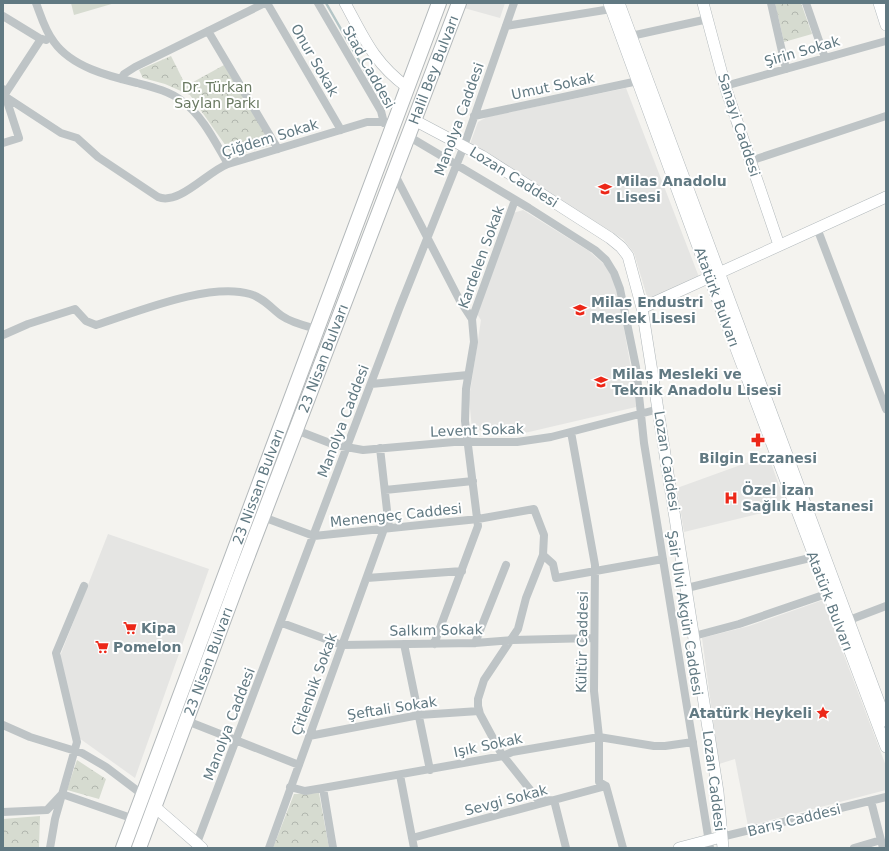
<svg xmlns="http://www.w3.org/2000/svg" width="889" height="851" font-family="'DejaVu Sans',sans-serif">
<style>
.built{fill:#e5e5e3}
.forest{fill:url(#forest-crowns)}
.garden{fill:#d6dbd0}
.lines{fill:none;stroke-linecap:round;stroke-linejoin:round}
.stream{stroke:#b4c5c6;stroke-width:2.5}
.secondary-casing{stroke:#b1b8bb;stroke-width:12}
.highway-casing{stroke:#b3b8ba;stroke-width:16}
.street{stroke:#bec4c6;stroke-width:8}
.secondary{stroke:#fff;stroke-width:11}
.highway{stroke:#fff;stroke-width:14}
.labels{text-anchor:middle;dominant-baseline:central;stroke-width:4;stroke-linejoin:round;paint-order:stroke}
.street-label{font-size:14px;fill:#617982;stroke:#fff}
.park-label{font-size:14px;fill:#697961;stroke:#fff}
.poi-label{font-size:14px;font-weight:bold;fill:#617982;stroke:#fff;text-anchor:start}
</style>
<defs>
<pattern id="forest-crowns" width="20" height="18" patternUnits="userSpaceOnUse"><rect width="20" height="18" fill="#d6dbd0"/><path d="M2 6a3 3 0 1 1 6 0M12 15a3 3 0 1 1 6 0" fill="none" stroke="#b1b6ae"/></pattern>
</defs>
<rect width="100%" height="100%" fill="#f4f3ef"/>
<path class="built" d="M466,3H505L500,18L464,8Z
M626,88L699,277L648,300L634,253L623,239L470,144L478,122L487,117Z
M523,210L589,251L606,266L615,284L618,295L635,391L636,407L516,435L472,429L469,398L481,320L477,314L513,213Z
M768,455L787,507L684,532L677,488Z
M108,534L209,569L135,778L79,738L60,656Z
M823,600L886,766V790L748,826L735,759L719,764L702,638L749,626Z"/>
<path class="forest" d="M775,3H801L812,34L784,42Z
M171,56L186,86L224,65L272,145L233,156L190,95L165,84L143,78L139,70Z
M77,760L106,779L99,799L67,790Z
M319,793L329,848H273L294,794Z
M40,816L39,848H3V819Z"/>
<path class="garden" d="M71,3H115L74,15Z"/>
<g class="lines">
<path class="stream" d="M326,3L384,104"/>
<g class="secondary-casing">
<path id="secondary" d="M345,3C364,38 374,63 407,87
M609,3L709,277L886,747
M619,3L886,721
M703,3L726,89L779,245
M879,3L886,25
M414,120L482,156L610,238L621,247L628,256L642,308L718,792L723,848
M642,308L886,197
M155,807L202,848
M679,848L721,837"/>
</g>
<g class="highway-casing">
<g id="highway">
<path id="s1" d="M123,848L439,3"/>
<path id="s2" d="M139,848L237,584L459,3"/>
</g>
</g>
<path class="street" d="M36,3C41,16 45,31 54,42C72,67 108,76 137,83C152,87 169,91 182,101C203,116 215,142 228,164
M267,3L341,130
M318,3L381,111L384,123
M771,3L786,69
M806,3L825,58
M3,16L39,38L46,40
M506,26L611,9
M208,31L278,149
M631,36L708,19
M121,79L124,74L135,67L265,3
M725,86L886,41
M3,89L19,138L3,143
M5,94L41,39
M6,97L61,133L77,138L98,157L158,197C179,206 208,171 228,164L367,122H382L393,126
M474,116L638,81
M408,136L529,208L595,250L606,260L614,273L620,289L636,367L644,443L710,848
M750,161L886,116
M394,173L459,299L472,319
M817,228L886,409
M3,335L28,324L75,309L86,321L96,325C137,312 209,282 250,294C264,298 272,309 282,316C292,323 306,326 317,329
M371,384L468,375
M296,430L335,445L363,450L454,442H517L551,437L659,409
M571,432L595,565L594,691L599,737V782L606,786L623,848
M380,448L389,528
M385,490L473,481
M263,517L314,536L478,519L534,509L544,535L543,555L526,598L518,629L484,680L478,699V706L480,714L501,753L539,801L554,800L566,848
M543,555L553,564L556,578L663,559
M367,578L462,571
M687,588L814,557
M844,622L886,606
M282,623L342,645L475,643L513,640L594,638
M694,636L739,624L832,592
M475,643L506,565
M404,644L430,770
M434,644L478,526L465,421L466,389L474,342L472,319L515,200
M187,721L299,765
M3,725L30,737L82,753L106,767L143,795
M309,736L419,715L479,711
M400,775L414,848
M290,787L305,791L323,788L503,756L512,752L599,737L654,746H665L693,742
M323,788L333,848
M871,801L883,848
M3,812L47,810L62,794L134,819
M721,837L886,797
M412,838L606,786
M50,848L55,819L77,742L56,653L84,586
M195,848L399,309L464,146L514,3
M269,848L384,529
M854,848L881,840"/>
<use href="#secondary" class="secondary"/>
<use href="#highway" class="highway"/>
</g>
<defs>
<g id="school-bare" transform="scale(1.08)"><path d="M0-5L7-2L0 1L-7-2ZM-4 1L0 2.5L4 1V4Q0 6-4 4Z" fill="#ec2718" stroke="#fff" stroke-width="2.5" paint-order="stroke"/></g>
<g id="pharmacy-bare" transform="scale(1.08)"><path d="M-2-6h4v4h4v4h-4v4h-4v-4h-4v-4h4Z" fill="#ec2718" stroke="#fff" stroke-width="2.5" paint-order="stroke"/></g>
<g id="hospital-bare" transform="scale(1.08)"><path d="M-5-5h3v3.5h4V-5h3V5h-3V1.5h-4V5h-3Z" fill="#ec2718" stroke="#fff" stroke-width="2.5" paint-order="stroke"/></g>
<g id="supermarket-bare" transform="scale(1.08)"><path d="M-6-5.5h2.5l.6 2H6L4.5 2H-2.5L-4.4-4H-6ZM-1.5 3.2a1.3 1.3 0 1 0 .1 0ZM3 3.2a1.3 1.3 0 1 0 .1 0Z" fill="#ec2718" stroke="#fff" stroke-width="2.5" paint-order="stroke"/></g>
<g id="sight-bare" transform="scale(1.08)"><path d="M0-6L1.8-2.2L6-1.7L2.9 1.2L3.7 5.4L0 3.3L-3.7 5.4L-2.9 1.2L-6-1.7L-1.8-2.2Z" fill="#ec2718" stroke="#fff" stroke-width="2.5" paint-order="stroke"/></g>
</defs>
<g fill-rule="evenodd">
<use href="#school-bare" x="605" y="189"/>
<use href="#school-bare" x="580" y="310"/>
<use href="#school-bare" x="601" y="382"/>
<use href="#pharmacy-bare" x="758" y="440"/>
<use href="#hospital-bare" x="731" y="498"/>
<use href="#supermarket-bare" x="130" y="628"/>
<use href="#supermarket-bare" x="102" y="647"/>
<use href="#sight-bare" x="823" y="713"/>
</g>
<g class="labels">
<g class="street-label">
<text transform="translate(802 51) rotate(-16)">Şirin Sokak</text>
<text transform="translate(315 60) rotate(60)">Onur Sokak</text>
<text transform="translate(369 67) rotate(61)">Stad Caddesi</text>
<text stroke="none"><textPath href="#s2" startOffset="832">Halil Bey Bulvarı</textPath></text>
<text transform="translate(553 86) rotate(-12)">Umut Sokak</text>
<text transform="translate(459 119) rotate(-70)">Manolya Caddesi</text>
<text transform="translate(739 125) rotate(72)">Sanayi Caddesi</text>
<text transform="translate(270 138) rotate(-17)">Çiğdem Sokak</text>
<text transform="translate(514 177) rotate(32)">Lozan Caddesi</text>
<text transform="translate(481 257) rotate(-70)">Kardelen Sokak</text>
<text transform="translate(717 297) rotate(70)">Atatürk Bulvarı</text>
<text stroke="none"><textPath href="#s2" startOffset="523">23 Nisan Bulvarı</textPath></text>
<text transform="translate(343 421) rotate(-69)">Manolya Caddesi</text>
<text transform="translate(477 430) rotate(-2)">Levent Sokak</text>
<text transform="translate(667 461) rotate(81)">Lozan Caddesi</text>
<text stroke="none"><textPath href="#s1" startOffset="386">23 Nissan Bulvarı</textPath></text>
<text transform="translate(396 515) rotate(-6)">Menengeç Caddesi</text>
<text transform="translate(830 601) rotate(69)">Atatürk Bulvarı</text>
<text transform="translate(685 613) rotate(81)">Şair Ulvi Akgün Caddesi</text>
<text transform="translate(436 630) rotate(-1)">Salkım Sokak</text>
<text transform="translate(582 642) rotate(-89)">Kültür Caddesi</text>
<text stroke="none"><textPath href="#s2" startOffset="199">23 Nisan Bulvarı</textPath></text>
<text transform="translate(314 684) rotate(-70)">Çitlenbik Sokak</text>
<text transform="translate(392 708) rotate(-9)">Şeftali Sokak</text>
<text transform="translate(229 724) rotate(-69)">Manolya Caddesi</text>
<text transform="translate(488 745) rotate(-12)">Işık Sokak</text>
<text transform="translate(714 781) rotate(83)">Lozan Caddesi</text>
<text transform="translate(506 800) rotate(-15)">Sevgi Sokak</text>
<text transform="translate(794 820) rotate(-14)">Barış Caddesi</text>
</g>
<g class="park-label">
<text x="217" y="87">Dr. Türkan<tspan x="217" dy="16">Saylan Parkı</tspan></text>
</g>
<g class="poi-label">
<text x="616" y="181">Milas Anadolu<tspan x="616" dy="16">Lisesi</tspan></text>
<text x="591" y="302">Milas Endustri<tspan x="591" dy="16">Meslek Lisesi</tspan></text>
<text x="612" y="374">Milas Mesleki ve<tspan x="612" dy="16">Teknik Anadolu Lisesi</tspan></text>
<text x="758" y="458" text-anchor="middle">Bilgin Eczanesi</text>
<text x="742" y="490">Özel İzan<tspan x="742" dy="16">Sağlık Hastanesi</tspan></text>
<text x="141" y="628">Kipa</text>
<text x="113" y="647">Pomelon</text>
<text x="812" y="713" text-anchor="end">Atatürk Heykeli</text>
</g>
</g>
<rect width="889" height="851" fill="none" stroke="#617982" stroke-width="8"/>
</svg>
